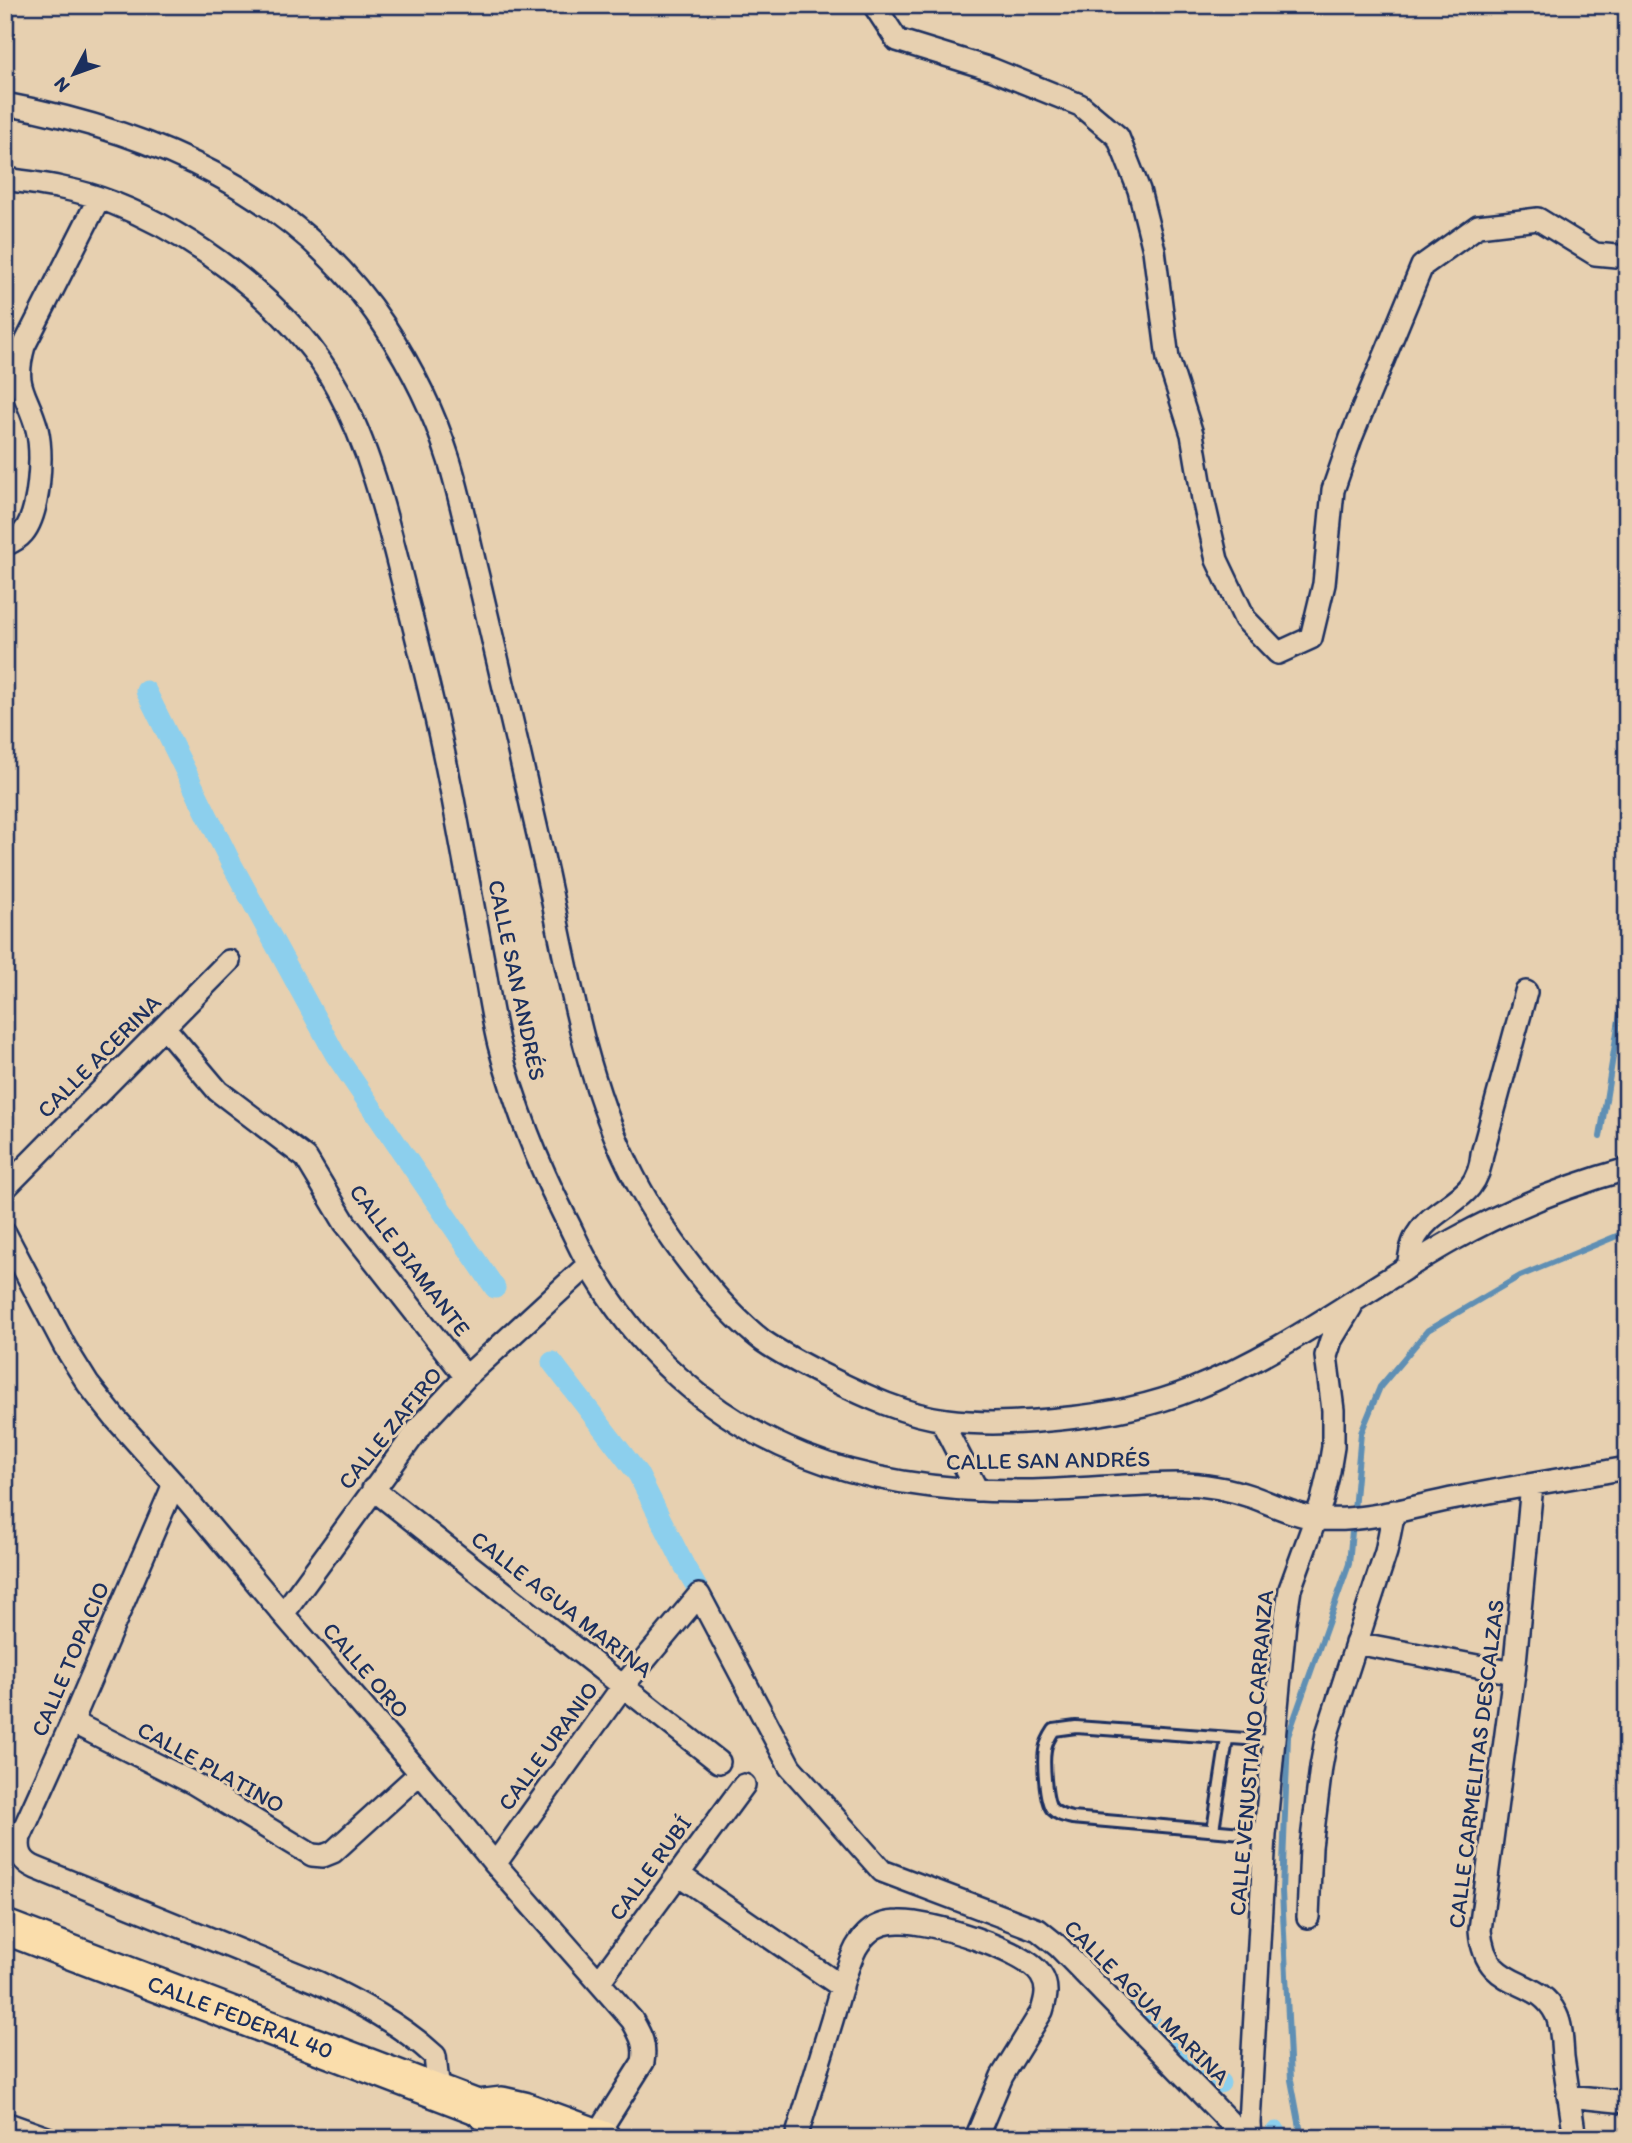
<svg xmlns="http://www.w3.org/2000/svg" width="1632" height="2143" font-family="Itim,sans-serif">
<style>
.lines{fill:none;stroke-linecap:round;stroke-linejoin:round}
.stream{stroke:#5f8fb4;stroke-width:6}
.canal{stroke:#8ccfed;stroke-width:21}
.lane-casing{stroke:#1b2f5e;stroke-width:16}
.street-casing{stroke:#1b2f5e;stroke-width:26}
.primary-casing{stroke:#1b2f5e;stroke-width:38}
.lane{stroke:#e7d0b0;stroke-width:10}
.street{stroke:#e7d0b0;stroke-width:21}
.primary{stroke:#faddab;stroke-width:33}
.labels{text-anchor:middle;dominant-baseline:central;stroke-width:6;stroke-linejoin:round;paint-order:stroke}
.street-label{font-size:23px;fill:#1b2f5e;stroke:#e7d0b0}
</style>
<rect width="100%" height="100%" fill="#e7d0b0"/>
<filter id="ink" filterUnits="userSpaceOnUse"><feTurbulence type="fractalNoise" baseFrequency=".0143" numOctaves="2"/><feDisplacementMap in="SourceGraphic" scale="14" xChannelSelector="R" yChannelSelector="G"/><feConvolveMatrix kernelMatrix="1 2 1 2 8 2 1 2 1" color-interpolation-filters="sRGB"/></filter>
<g filter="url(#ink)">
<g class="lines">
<path class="stream" d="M1600,1137L1627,970
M1302,2138L1291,2080L1282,1891L1288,1736L1349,1564L1361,1433L1380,1387L1428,1330L1520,1276L1624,1233"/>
<path class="canal" d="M146,691L230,861L335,1054L495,1288
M552,1362L638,1474L685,1567L710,1610
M1124,2001L1220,2083
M1276,2132L1278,2138"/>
<g class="lane-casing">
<path id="lane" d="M1213,1830L1227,1739
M1265,1835L1072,1818C1064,1816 1058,1815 1052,1809C1045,1801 1043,1761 1045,1750C1046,1743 1050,1736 1054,1730L1076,1727L1274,1741"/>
</g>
<g class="street-casing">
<path id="street" d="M874,5L897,40L991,69L1080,105L1118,137L1139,190L1154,250L1168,359L1192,434L1203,499L1217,560L1245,619L1278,653L1311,638L1324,584L1333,490L1351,438L1422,266L1478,226L1538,219L1595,254L1627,257
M5,104C155,132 297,193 384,325C411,366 434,412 449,460C461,499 469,541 479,581C502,679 525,776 547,874C568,971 584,1073 627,1163C645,1201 668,1236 694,1269C714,1295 737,1321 763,1341C783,1355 807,1367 829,1378C865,1396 906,1415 946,1420C983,1425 1022,1423 1059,1419C1104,1415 1151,1406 1193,1389C1286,1352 1366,1289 1453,1240C1508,1209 1566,1186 1627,1169
M5,179C42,184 79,189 113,203C197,236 294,308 337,388C371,450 387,519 404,587C423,662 442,738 456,815C465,863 474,912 483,960C488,988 492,1017 499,1045C515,1105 537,1162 565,1217C573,1232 579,1247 587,1261C635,1349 710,1418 803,1455C876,1484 955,1492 1033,1491C1082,1490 1131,1484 1180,1484C1206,1484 1229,1489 1253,1497C1276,1506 1299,1517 1323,1519C1368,1522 1414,1506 1457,1498C1513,1487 1570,1478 1627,1468
M5,545C12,542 18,539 23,533C40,513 43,454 37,429C27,392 12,389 24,346L99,198
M164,1027L218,1091L306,1158L345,1223L466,1377
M5,1188L229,961
M5,1233L65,1347L88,1384L115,1418L174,1484L283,1614L420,1773L495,1864L632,2020C641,2036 646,2044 643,2062L595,2138
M1408,1267C1410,1256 1411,1244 1417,1235C1438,1201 1478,1203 1482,1154L1526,992
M941,1420L977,1490
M174,1484L72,1722L20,1837C17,1852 22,1862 36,1868L317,1982C358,2002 401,2024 435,2056L439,2093
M1532,1485L1514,1673L1480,1930C1485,1994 1536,1973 1556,2014C1562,2026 1562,2043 1563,2057C1567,2084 1571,2111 1575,2138
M373,1489L719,1762
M283,1614L422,1424L466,1377L589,1264
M1356,1643L1514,1673
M72,1722L193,1783L312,1855L323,1856L333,1852L420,1773
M495,1864L623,1686L699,1595L790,1767L882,1871L1038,1930L1058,1946L1245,2138
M678,1874L842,1987
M1308,1917L1311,1847L1321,1767L1327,1734L1386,1552L1394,1511
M599,1982L744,1785
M1568,2096L1627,2102
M5,2123L47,2138
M796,2138C808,2098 820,2059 832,2020C839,1996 845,1970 856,1948C859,1943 864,1936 869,1932C877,1925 888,1922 899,1922C928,1920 1025,1950 1041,1975C1049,1987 1046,1998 1042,2011L1002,2076L976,2138
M1250,2138L1249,2123L1265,1835L1285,1622L1290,1589L1322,1501L1329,1471L1333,1447V1410L1326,1356L1331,1340L1351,1307"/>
</g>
<g class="primary-casing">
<g id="primary">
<path id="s1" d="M5,1927L477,2107L501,2126L520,2138"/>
<path d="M477,2107L502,2104L524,2109L603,2138"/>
</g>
</g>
<use href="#lane" class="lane"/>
<use href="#street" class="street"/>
<use href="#primary" class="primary"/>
</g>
</g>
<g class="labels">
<g class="street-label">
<text transform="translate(517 980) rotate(78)">CALLE SAN ANDRÉS</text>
<text transform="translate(99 1056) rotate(-45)">CALLE ACERINA</text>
<text transform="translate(410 1260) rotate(53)">CALLE DIAMANTE</text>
<text transform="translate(390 1428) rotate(-51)">CALLE ZAFIRO</text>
<text transform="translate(1048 1460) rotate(-1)">CALLE SAN ANDRÉS</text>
<text transform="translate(562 1604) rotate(38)">CALLE AGUA MARINA</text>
<text transform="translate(70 1659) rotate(-67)">CALLE TOPACIO</text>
<text transform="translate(366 1670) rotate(49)">CALLE ORO</text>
<text transform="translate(548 1746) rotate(-54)">CALLE URANIO</text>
<text transform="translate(1251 1753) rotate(-85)">CALLE VENUSTIANO CARRANZA</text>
<text transform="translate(1476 1764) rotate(-83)">CALLE CARMELITAS DESCALZAS</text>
<text transform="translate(211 1767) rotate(29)">CALLE PLATINO</text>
<text transform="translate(650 1868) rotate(-54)">CALLE RUBÍ</text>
<text transform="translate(1147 2002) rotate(45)">CALLE AGUA MARINA</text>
<text stroke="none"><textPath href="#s1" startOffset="252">CALLE FEDERAL 40</textPath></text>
</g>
</g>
<rect width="1632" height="2143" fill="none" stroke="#e7d0b0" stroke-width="28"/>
<rect x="14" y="14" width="1604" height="2115" fill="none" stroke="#1b2f5e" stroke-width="2.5" filter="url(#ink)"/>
<g transform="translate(74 74) rotate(229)" stroke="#e7d0b0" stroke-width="5" paint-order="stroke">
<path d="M0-5L12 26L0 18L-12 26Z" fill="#1b2f5e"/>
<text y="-10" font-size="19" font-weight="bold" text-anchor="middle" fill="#1b2f5e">N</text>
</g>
</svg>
